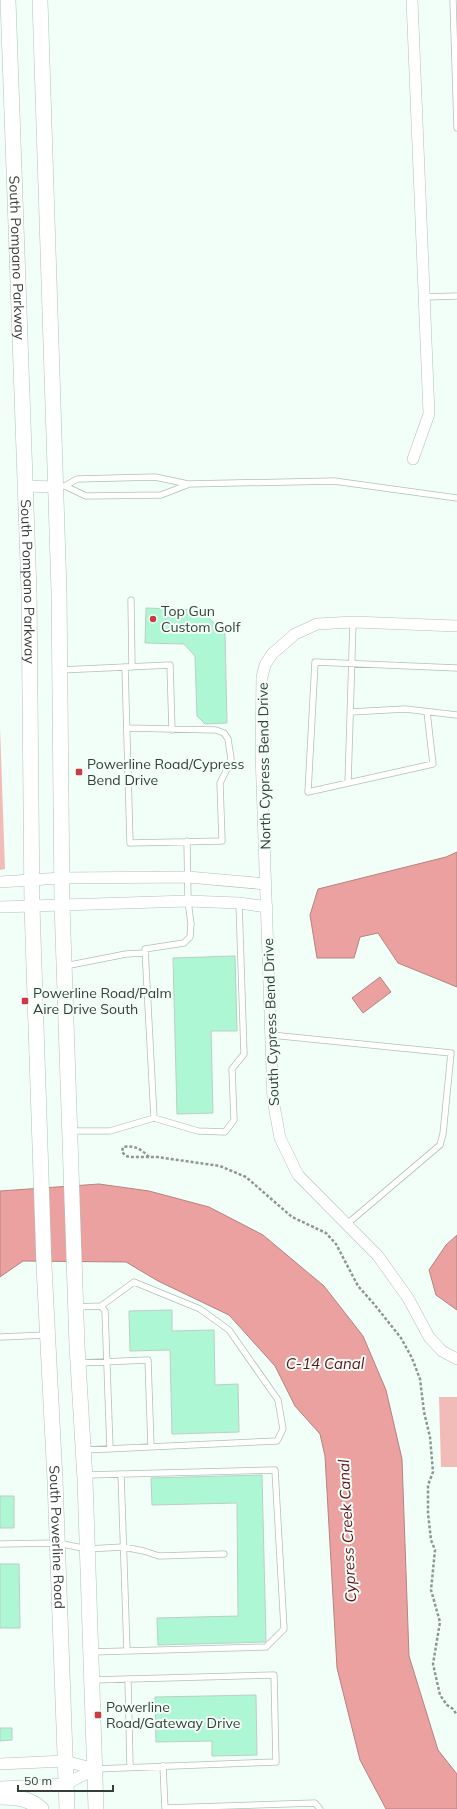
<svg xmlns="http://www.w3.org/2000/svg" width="457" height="1809" font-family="Mulish,sans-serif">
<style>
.green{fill:#f1bbb8}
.water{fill:#eba19f;stroke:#b58381}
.building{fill:#adf7d4;stroke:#bbcfc5}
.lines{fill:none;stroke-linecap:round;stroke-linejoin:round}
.lane-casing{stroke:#afc2b8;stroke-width:7}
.street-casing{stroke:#afc2b8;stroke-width:12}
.secondary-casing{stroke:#afc2b8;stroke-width:16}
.path{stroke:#8e9893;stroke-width:2.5;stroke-dasharray:3 2;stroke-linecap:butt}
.lane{stroke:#fff;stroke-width:5.5}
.street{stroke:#fff;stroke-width:11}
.secondary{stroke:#fff;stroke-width:15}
.poi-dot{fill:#cb3b46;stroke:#f2fef8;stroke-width:1.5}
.labels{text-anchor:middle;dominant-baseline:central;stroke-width:4;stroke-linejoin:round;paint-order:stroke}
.street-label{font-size:14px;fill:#363e3a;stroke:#f2fef8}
.poi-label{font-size:14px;fill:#363e3a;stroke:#f2fef8;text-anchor:start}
.water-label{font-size:15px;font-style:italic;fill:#66101a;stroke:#f2fef8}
</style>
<rect width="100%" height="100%" fill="#f2fef8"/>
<path class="green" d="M0,727L5,869L0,870Z
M439,1397H457V1467H441Z"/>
<path class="water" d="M457,852V987L398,963L378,933L360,937L354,958H317L310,915L318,889L446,857Z
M380,977L391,992L363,1013L352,998Z
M99,1184L149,1191L209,1207L263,1235L324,1286L363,1336L386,1390L402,1459L409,1656L438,1750L457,1774V1809H386L360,1760L337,1668L325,1456L320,1434L295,1406L275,1366L229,1315L158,1281L126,1262L23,1261L0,1277V1191Z
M457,1235V1310L436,1295L429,1270L446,1245Z"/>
<path class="building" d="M146,608L201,610L225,634L227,723L205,724L197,716L195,656L184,644L145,643Z
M235,956L237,1031H211L213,1113L177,1114L173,958Z
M172,1310V1331L214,1330L215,1385L238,1384L239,1432L172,1434L170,1350L130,1351L129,1311Z
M262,1475L266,1641L265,1642L158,1645L157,1618L238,1616L237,1503L152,1505L151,1478Z
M0,1496H14V1528H0Z
M0,1564H19L20,1628H0Z
M256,1695L257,1755L212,1756V1741L156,1742L155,1697Z
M0,1728H12V1740L0,1741Z"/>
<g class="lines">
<g class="lane-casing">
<path id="lane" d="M453,0L457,128
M424,297L457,296
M62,486H65L86,496L161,495L187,485
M65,486L77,479L155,477L188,484L334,481L457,498
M131,600L132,667
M125,667L130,843L222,841L220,783L229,765L231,759L228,739L224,733L216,730L127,728
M60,670L170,665L172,730
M351,712L405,709L457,715
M427,712L433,764L308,792L315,662L457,668
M348,783L353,622
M65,966L126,954L145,953
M271,1035L451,1053L443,1134L440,1145L347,1224
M154,1118L145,949L184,943L190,937L191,924L188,901L187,841
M71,1131H110L154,1118L198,1131L225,1132L234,1120L232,1069L244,1054L239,903
M101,1306L105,1311L110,1449
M76,1307L101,1306L134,1282L200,1309L229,1330L278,1400L283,1429L277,1441L84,1450
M0,1337L46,1335
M78,1363L148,1360L151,1447
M121,1474L127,1651
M86,1475L275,1470L284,1629L266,1647L91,1652
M0,1544L58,1543L87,1549L123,1547L144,1551L159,1556L224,1554
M128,1679L130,1766
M92,1680L274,1675L276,1762L95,1769
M163,1766L165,1809
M165,1808L315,1803L320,1809"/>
</g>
<g class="street-casing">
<path id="street" d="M412,0L429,414L413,459
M25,486L56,487
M457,626L353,622L317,624L295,634L272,654L265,665L262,677L261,753L273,1100L280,1138L298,1175L378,1256L408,1298L429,1337L442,1351L457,1359
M0,882L61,878L188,877L266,884
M0,907L188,901L239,903L267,907
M0,1764L65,1761L95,1769
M0,1787L66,1784L95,1769"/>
</g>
<g class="secondary-casing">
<g id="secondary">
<path id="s1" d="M8,0L29,592L32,906L44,1266L55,1480L67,1809"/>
<path d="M40,0L59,592L62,904L77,1346L85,1479L96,1809"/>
<path d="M0,1797C16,1797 29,1798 41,1809"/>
</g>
</g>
<path class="path" d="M149,1157C141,1149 135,1145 123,1147L122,1152L126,1156L130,1157H157L220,1166L246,1177L292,1217L326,1233L336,1244L358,1286L374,1304L401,1338L412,1358L420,1379L424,1412L430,1437L433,1472L428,1485V1513L431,1540L435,1550L431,1590L440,1622L433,1664L440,1695L447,1705L453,1709L457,1715"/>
<use href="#lane" class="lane"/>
<use href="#street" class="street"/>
<use href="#secondary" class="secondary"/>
</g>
<g class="poi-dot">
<circle cx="153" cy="619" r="4"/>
<rect x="75" y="768" width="8" height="8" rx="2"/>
<rect x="21" y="997" width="8" height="8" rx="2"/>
<rect x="94" y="1711" width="8" height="8" rx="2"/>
</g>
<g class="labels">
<g class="street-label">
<text stroke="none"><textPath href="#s1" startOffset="258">South Pompano Parkway</textPath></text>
<text stroke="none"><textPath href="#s1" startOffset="582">South Pompano Parkway</textPath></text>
<text transform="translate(264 766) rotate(-91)">North Cypress Bend Drive</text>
<text transform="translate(271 1022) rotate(-92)">South Cypress Bend Drive</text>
<text stroke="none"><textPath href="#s1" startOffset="1538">South Powerline Road</textPath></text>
</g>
<g class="poi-label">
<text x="161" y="611">Top Gun<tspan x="161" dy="16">Custom Golf</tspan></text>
<text x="87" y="764">Powerline Road/Cypress<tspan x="87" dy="16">Bend Drive</tspan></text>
<text x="33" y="993">Powerline Road/Palm<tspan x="33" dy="16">Aire Drive South</tspan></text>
<text x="106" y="1707">Powerline<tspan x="106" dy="16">Road/Gateway Drive</tspan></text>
</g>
<g class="water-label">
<text x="325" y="1363">C-14 Canal</text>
<text transform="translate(347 1531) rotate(-93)">Cypress Creek Canal</text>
</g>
</g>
<path d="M18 1785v6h95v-6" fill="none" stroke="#363e3a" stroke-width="2"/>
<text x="24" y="1785" font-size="12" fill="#363e3a" stroke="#f2fef8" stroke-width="3" paint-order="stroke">50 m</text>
</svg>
